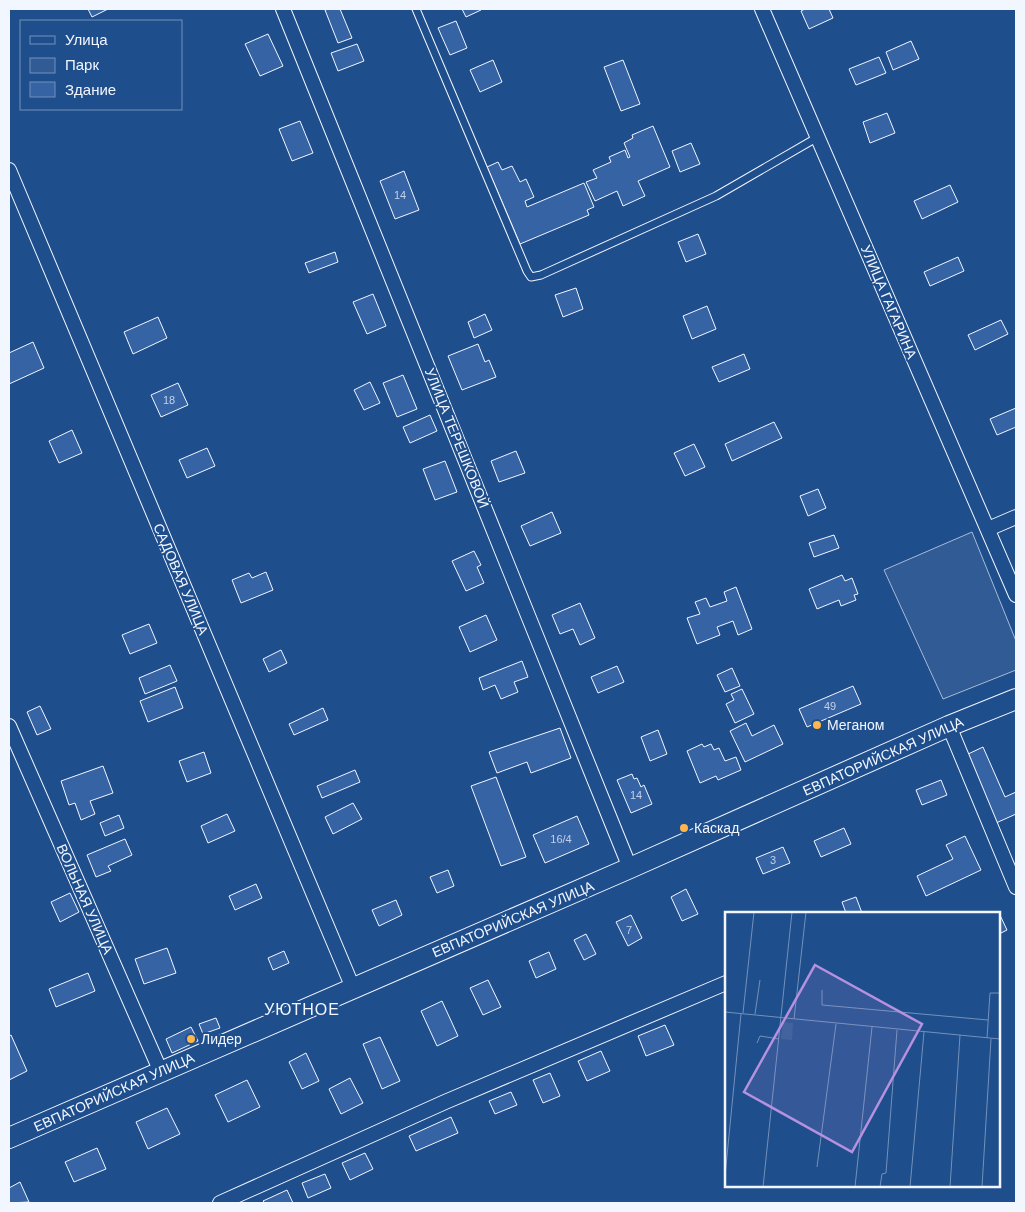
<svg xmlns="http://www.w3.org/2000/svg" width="1025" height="1212" font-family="Helvetica,sans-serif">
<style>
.green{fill:#305b95;stroke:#a8bbd7}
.building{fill:#3563a3;stroke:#f2f6ff}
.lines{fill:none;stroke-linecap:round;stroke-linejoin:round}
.service-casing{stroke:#f2f6ff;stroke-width:9}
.minor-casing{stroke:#f2f6ff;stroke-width:16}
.secondary-casing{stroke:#f2f6ff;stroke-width:22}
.service{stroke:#1f4e8c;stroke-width:7}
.minor{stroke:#1f4e8c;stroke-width:14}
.secondary{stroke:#1f4e8c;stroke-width:20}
.poi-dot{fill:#ffb74d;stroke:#1f4e8c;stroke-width:2}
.labels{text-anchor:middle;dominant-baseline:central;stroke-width:4;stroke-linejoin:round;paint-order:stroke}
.number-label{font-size:11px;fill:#c3d1e8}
.street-label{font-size:14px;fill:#f2f6ff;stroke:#1f4e8c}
.poi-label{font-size:14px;fill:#f2f6ff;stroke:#1f4e8c;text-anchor:start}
.quarter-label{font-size:16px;letter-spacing:1px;fill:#f2f6ff;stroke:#1f4e8c}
.inset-road{fill:none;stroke:#7391ba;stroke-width:1}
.view{fill:#b691df;fill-opacity:0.15;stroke:#b691df;stroke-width:2.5}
.inset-edge{fill:none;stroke:#f2f6ff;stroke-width:2.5}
</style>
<rect width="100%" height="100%" fill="#1f4e8c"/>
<path class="green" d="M972,532L1016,641V670L943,699L884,570Z"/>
<path class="building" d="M88,9H108L92,17Z
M329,9H340L352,38L338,43L325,10Z
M462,9H480L481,10L466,17Z
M805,9H829L833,18L809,29L801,11Z
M456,21L467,48L450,55L438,28Z
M268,34L283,66L260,76L245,44Z
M911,41L919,59L893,70L886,52Z
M357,44L364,61L338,71L331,53Z
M879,57L886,73L856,85L849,69Z
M493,60L502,82L480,92L470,70Z
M623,60L640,104L621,111L604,67Z
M887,113L895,133L870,143L863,122Z
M300,121L313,153L292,161L279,129Z
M653,126L670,167L638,181L645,196L623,206L617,191L595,201L586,182L597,178L593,170L611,162L609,157L625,150L628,158L630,157L624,143L633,138L632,135Z
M691,143L700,164L680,172L672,151Z
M498,162L502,170L512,166L520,182L526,179L534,197L525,201L527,207L584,183L594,207L587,210L589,215L520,244L487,167Z
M404,171L419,210L395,219L380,181Z
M950,185L958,202L922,219L914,201Z
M698,234L706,254L686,262L678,242Z
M335,252L338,262L309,273L305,263Z
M958,257L964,271L930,286L924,272Z
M576,288L583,309L563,317L555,295Z
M373,294L386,326L367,334L353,302Z
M707,306L716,329L692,339L683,316Z
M485,314L492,330L474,338L468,322Z
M158,317L167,338L133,354L124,332Z
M1001,320L1008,334L975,350L968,335Z
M33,342L44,368L9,384V353Z
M478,344L485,362L489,360L496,377L462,390L448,356Z
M744,354L750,369L719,382L712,367Z
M403,375L417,409L397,417L383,383Z
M370,382L380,403L364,410L354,390Z
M178,383L188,405L161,417L151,395Z
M1016,408V427L997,435L990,419Z
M430,415L437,431L410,443L403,427Z
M774,422L782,438L732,461L725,444Z
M72,430L82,453L59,463L49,441Z
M694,444L705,467L685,476L674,453Z
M207,448L215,466L187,478L179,460Z
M516,451L525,473L499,482L491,461Z
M445,461L457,492L435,500L423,469Z
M818,489L826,508L808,516L800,496Z
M552,512L561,533L530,546L521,526Z
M834,535L839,548L814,557L809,543Z
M474,551L481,565L477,567L484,583L466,591L452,561Z
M266,572L273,590L241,603L232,580L249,573L252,578Z
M842,575L845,581L852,578L858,594L854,595L856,600L841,606L839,600L817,609L809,589Z
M736,587L752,629L738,635L733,621L717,627L720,635L697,644L687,618L700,614L695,602L706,598L710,607L727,601L724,592Z
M580,603L595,638L580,645L573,629L560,634L552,615Z
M486,615L497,640L470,652L459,627Z
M149,624L157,643L130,654L122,635Z
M281,650L287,663L269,672L263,659Z
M522,661L528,677L514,682L518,692L501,699L495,685L483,690L479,678Z
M170,665L177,681L145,694L139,678Z
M617,666L624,682L598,693L591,677Z
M732,668L740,686L725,692L717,675Z
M853,686L861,704L807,727L799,709Z
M175,687L183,708L148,722L140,701Z
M742,689L754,714L735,723L726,704L734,700L731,694Z
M40,706L51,729L37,735L27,712Z
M323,708L328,720L294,735L289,724Z
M746,723L752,736L774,725L783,744L745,762L730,731Z
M560,728L571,758L531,773L527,762L497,773L489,752Z
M658,730L667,754L650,761L641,737Z
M702,744L704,747L711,744L714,750L719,748L725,761L736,757L741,770L718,780L716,776L700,783L687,751Z
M983,747L1005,797L1016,792V814L996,823L966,755Z
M204,752L211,773L187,782L179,761Z
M103,766L113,793L90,801L95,814L81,820L75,803L69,805L61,781Z
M355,770L360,782L322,798L317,786Z
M632,774L634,779L637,778L641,787L644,785L652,804L631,813L617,780Z
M496,777L526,857L501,866L471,786Z
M941,780L947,795L922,805L916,790Z
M353,803L362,819L333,834L325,817Z
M227,814L235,831L208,843L201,826Z
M119,815L124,828L105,836L100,823Z
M577,816L589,844L545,863L533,835Z
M844,828L851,844L821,857L814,841Z
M965,836L981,870L926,896L917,876L953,859L946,845Z
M125,839L132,855L108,866L111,871L96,877L87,855Z
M783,847L790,863L763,874L756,858Z
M448,870L454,886L437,893L430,877Z
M256,884L262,898L235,910L229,896Z
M686,889L698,914L682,921L671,897Z
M70,893L79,912L60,922L51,902Z
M856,897L862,913H846L842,902Z
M396,900L402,915L379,926L372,910Z
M999,913L1007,930L999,934Z
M631,915L642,938L628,946L616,922Z
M586,934L596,954L584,960L574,940Z
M167,948L176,973L144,984L135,959Z
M284,951L289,963L273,970L268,958Z
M549,952L556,969L536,978L529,961Z
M88,973L95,991L56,1007L49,989Z
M488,980L501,1007L483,1015L470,988Z
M442,1001L458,1036L437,1046L421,1011Z
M216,1018L220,1028L203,1034L199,1024Z
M665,1025L674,1045L646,1056L638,1036Z
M191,1027L198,1041L172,1053L166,1039Z
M11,1035L27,1071L9,1080V1036Z
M380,1037L400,1081L382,1089L363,1044Z
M601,1051L610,1071L587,1081L578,1061Z
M306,1053L319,1081L302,1089L289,1062Z
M550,1073L560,1096L543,1103L533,1080Z
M350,1078L363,1103L341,1114L329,1089Z
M247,1080L260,1107L228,1122L215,1095Z
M511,1092L517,1105L495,1114L489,1101Z
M167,1108L180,1134L148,1149L136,1122Z
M451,1117L458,1133L416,1151L409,1136Z
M97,1148L106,1169L74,1182L65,1162Z
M365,1153L373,1169L350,1180L342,1163Z
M325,1174L331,1188L308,1198L302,1183Z
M20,1182L29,1202L9,1203V1188Z
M287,1190L293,1203H265L263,1201Z"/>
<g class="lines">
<g class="service-casing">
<path id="service" d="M416,9L527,271L531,277L541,275L716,196L818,137"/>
</g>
<g class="minor-casing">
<path id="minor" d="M283,9L630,868
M762,9L1016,595
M9,170L353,988
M988,529L1016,517
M9,726L161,1072
M949,726L1016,887
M220,1203L445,1102L726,983"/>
</g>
<g class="secondary-casing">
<path id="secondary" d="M9,1138L630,868L949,726L1016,699"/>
</g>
<use href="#service" class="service"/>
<use href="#minor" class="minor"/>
<use href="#secondary" class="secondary"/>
</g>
<g class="poi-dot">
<circle cx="817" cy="725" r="5"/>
<circle cx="684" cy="828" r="5"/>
<circle cx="191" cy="1039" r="5"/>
</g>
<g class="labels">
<g class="number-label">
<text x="400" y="195">14</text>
<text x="169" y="400">18</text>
<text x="830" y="706">49</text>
<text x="636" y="795">14</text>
<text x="561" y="839">16/4</text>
<text x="773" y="860">3</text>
<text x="629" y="930">7</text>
</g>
<g class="street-label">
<text transform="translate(889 302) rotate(67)">УЛИЦА ГАГАРИНА</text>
<text transform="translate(457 438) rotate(68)">УЛИЦА ТЕРЕШКОВОЙ</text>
<text transform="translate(181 579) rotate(67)">САДОВАЯ УЛИЦА</text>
<text transform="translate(883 756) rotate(-24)">ЕВПАТОРИЙСКАЯ УЛИЦА</text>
<text transform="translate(85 899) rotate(66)">ВОЛЬНАЯ УЛИЦА</text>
<text transform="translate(513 919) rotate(-23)">ЕВПАТОРИЙСКАЯ УЛИЦА</text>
<text transform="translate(114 1092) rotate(-24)">ЕВПАТОРИЙСКАЯ УЛИЦА</text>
</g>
<g class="poi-label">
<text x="827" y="725">Меганом</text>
<text x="694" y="828">Каскад</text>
<text x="201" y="1039">Лидер</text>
</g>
<g class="quarter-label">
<text x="302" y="1009">УЮТНОЕ</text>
</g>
</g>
<g transform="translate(725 912)">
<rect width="275" height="275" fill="#1f4e8c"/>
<path d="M58,110L68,111L67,128L56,127Z" fill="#305b95"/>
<path class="inset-road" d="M97,78V93L263,108M0,100L275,127M18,101L29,0M30,102L35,68M69,107L81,0M262,126L265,81H275M32,131L35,124L54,127M92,255L111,112M0,264L16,102M38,275L67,0M130,275L147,115M155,275L157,262L161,261L172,118M185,275L199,120M225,275L235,123M257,275L266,127"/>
<path class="view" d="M90,53L197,112L127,240L19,180Z"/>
<rect width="275" height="275" class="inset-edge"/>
</g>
<rect width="1025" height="1212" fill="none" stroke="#f2f6ff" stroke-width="20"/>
<rect x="20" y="20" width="162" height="90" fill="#1f4e8c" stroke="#7391ba"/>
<rect x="30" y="36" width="25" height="8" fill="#1f4e8c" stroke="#7391ba"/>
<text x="65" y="45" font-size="15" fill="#f2f6ff">Улица</text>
<rect x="30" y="58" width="25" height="15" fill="#305b95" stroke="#7391ba"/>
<text x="65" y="70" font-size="15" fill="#f2f6ff">Парк</text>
<rect x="30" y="82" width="25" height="15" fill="#3563a3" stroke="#7391ba"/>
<text x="65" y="95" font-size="15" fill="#f2f6ff">Здание</text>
</svg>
